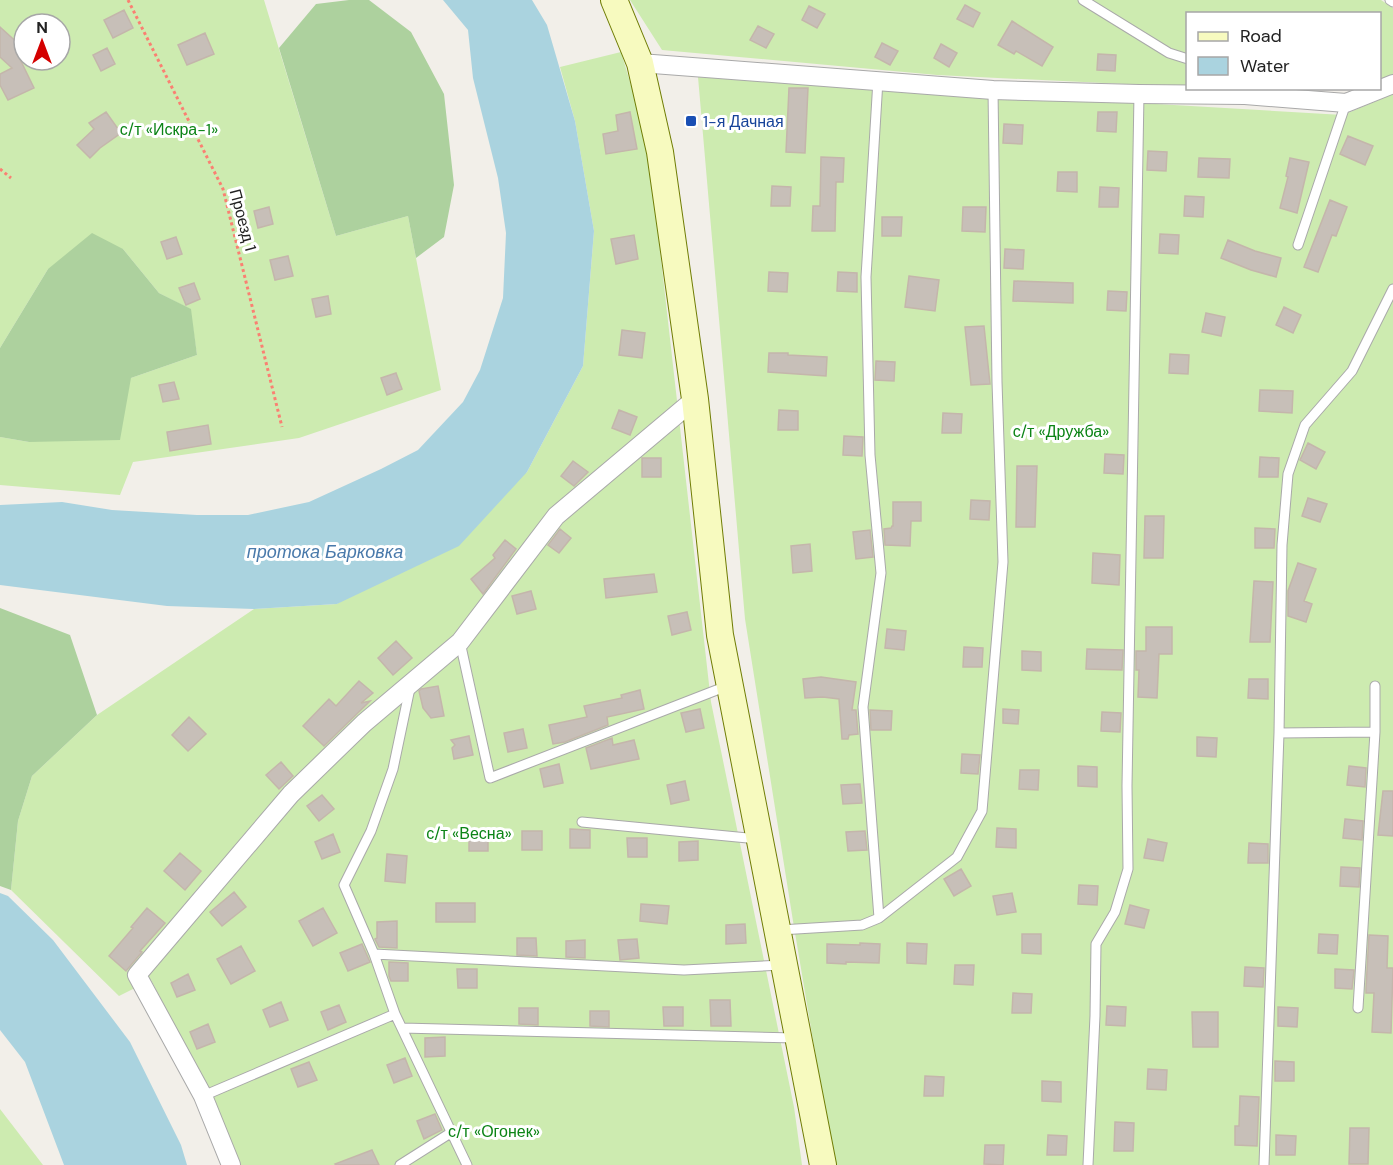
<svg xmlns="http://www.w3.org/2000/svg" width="1393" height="1165" font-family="'DM Sans',sans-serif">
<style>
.grass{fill:#cdebb0;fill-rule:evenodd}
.forest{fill:#add19e}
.water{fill:#aad3df}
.building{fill:#c7bfb8;stroke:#c4b6ab;stroke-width:1.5}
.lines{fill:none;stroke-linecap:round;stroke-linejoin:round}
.lane-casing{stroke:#a9a9a9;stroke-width:11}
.street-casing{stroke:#a9a9a9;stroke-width:20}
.secondary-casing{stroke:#707d05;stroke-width:28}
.path{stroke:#fa8072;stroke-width:3;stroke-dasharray:3 3;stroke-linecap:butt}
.lane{stroke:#fff;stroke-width:9}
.street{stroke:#fff;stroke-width:18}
.secondary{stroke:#f7fabf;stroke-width:26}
.transit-dot{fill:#1a4fb4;stroke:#fff;stroke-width:2}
.labels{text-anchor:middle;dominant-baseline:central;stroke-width:6;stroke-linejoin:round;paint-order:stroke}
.transit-label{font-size:16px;fill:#164399;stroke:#fff;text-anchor:start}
.park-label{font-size:16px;fill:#0c8416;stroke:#fff}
.street-label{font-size:16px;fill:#222;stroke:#fff}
.water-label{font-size:18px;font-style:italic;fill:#4a7aab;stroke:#fff}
</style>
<rect width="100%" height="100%" fill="#f2efe9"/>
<path class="grass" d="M0,0H264L336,236L408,216L441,390L299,438L133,462L120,495L0,485V437L29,442L131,378L197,355L190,309L159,293L123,249L48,269L0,348ZM24,24H60V60H24Z
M630,0H1381L1393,8V75L1380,81V14H1188L1187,87L937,75L662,50Z
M621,52L641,119L654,197L711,702L794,1107L802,1165H472L439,1096L430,1095L462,1165H237L208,1091L151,980L119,996L11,890L18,821L32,776L97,715L254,609L337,604L527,472L583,366L594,231L575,121L560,67Z
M698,77L1343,115L1393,94V1165H834L793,921L745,619Z
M0,1109L43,1165H0Z"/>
<path class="forest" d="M349,0H369L411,32L444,94L454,185L444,237L416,258L408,216L336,236L279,48L316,4Z
M92,233L123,249L159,293L191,309L197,355L131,378L120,440L29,442L0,437V348L48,269Z
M0,608L70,635L97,715L32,776L18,821L11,890L0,886Z"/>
<path class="water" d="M443,0H532L547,25L575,121L594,231L583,366L527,472L459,546L337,604L254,609L167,606L0,585V505L62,502L112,510L197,515H248L309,502L381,469L418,450L463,402L480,370L503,298L506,233L498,178L473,78L468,30Z
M0,893L8,896L53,940L130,1042L181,1145L187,1165H64L25,1062L0,1030Z"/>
<path class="building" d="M965,5L980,13L973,27L957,19Z
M809,6L825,14L817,28L802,20Z
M124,10L133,28L113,38L104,20Z
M1012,21L1053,47L1042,66L1016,51L1014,54L998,45Z
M758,26L774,34L766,48L750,40Z
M0,27L21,46L16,51L34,88L8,100L0,85V74L12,68L0,57Z
M205,33L214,54L187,65L178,45Z
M882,43L898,51L890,65L875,57Z
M941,44L957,53L949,67L934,58Z
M107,48L115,64L101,71L93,55Z
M1098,54L1116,55L1115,71L1097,70Z
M789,88H808L805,153L786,152Z
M106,112L121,133L100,148L90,158L77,145L94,129L89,123Z
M630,112L637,149L606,154L603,134L618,131L616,115Z
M1098,112H1117L1116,132L1097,131Z
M1004,124L1023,125L1022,144L1003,143Z
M1348,136L1373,146L1365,165L1340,154Z
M1148,151L1167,152L1166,171L1147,170Z
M821,157L844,158L843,182H836L835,231H812L813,206H820Z
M1199,158L1230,159L1229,178L1198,177Z
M1290,158L1309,162L1297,213L1280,208L1288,177L1286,176Z
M1058,172H1077V192L1057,191Z
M772,186L791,187L790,206H771Z
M1100,187L1119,188L1118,207H1099Z
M1185,196L1204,197L1203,217L1184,216Z
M1330,200L1347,207L1336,236L1332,235L1318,272L1304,267Z
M269,207L273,224L258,228L254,211Z
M963,207H986L985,232L962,231Z
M882,217H902L901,236H882Z
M1160,234L1179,235L1178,254L1159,253Z
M634,235L638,259L616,264L611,239Z
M176,237L182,254L167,259L161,242Z
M1228,240L1255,251L1281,258L1276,277L1251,270L1221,258Z
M1005,249L1024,250L1023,269L1004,268Z
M288,256L293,276L275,280L270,260Z
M769,272L788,273L787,292L768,291Z
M838,272L857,273V292L837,291Z
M909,276L939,280L935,311L905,307Z
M1014,281L1073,283V303L1013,301Z
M194,283L200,299L186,305L179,288Z
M1108,291L1127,292L1126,311L1107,310Z
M328,296L331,314L316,317L312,299Z
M1284,307L1301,315L1293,333L1276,325Z
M1206,313L1225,317L1221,336L1202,332Z
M984,326L990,384L971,385L965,327Z
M622,330L645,333L642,358L619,355Z
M769,353H788V355L827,357L826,376L768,372Z
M1170,354L1189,355L1188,374L1169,373Z
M876,361L895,362L894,381L875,380Z
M396,373L402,389L387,395L381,378Z
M174,382L179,399L163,402L159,385Z
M1260,390L1293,391L1292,413L1259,411Z
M619,410L637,417L630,435L612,428Z
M779,410L798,411V430H778Z
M943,413L962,414L961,433H942Z
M208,425L211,444L170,451L167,432Z
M844,436L863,437L862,456L843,455Z
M1308,443L1325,452L1316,469L1300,460Z
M1105,454L1124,455L1123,474L1104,473Z
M1260,457L1279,458L1278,477H1259Z
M642,458H661V477H642Z
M573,461L588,472L574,486L561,476Z
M1017,466H1037L1035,527H1016Z
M1308,498L1327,504L1320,522L1302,516Z
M971,500L990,501L989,520L970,519Z
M893,502H921V521H911L910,546L885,545L884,529L891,528L892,526H893Z
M1145,516H1164L1163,558H1144Z
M1255,528L1275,529L1274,548H1255Z
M560,529L571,538L559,553L548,545Z
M870,530L873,557L856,559L853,532Z
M505,540L516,549L483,594L471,579L495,558L493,555Z
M810,544L812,571L793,573L791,546Z
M1093,553L1120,555L1119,585L1092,583Z
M1298,563L1316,569L1304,601L1312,604L1306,622L1288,616V591Z
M654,574L657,592L606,598L604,579Z
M1254,581L1273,582L1270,642H1250Z
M531,591L536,609L517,614L512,596Z
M687,612L691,630L672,635L668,616Z
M1146,627H1172V654H1159L1157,698L1138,697L1139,670H1136V651H1146Z
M887,629L906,631L904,650L885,648Z
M396,641L412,658L393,675L378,658Z
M964,647L983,648L982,667H963Z
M1087,649L1123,650L1122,670L1086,669Z
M1022,651L1041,652V671L1022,670Z
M821,677L856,682L852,710H856L858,734L849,735L848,739H842L839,699L823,697L805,698L803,679Z
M1249,679H1268V699L1248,698Z
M359,681L373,693L361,703L370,701L324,746L303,726L329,699L336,706Z
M438,686L444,716L431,718L423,708L419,691L421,689Z
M640,690L644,709L607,717L608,725L565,742L553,744L549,725L587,717L584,706L622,698L621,695Z
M700,709L704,728L686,732L681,713Z
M1003,709L1019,710L1018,724L1003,723Z
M870,710L892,711L891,730H871Z
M1102,712L1121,713L1120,732L1101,731Z
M189,717L206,734L188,751L172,735Z
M523,729L527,748L508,752L504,733Z
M469,736L473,755L454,759L452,748L455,745L451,740Z
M1197,737L1217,738L1216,757L1197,756Z
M612,738L613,745L634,740L639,759L591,769L586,748Z
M962,754L980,755L978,774L961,773Z
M281,762L293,776L279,789L266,775Z
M559,764L563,783L544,787L540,769Z
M1078,766L1097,767V787L1078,786Z
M1349,766L1366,768L1365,787L1347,785Z
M1020,770H1039L1038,790L1019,789Z
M685,781L689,800L671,804L667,785Z
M860,784L862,803L843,804L841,785Z
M1383,791H1393V836L1378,835Z
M322,795L334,809L319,821L307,806Z
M1345,819L1363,821L1362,840L1343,838Z
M997,828L1016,829V848L996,847Z
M570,829L590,830V848H570Z
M522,831H542V850H522Z
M865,831L867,850L848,851L846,832Z
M469,832H488V851H469Z
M333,834L340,852L322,859L315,842Z
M627,838H647V857H628Z
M1148,839L1167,843L1163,861L1144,858Z
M698,841V860L679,861V842Z
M1249,843L1268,844V863H1248Z
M180,853L201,871L185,890L164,871Z
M387,854L407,856L405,883L385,881Z
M1341,867L1360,868L1359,887L1340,886Z
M961,869L971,886L954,896L944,879Z
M1079,885L1098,886L1097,905L1078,904Z
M234,892L246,907L222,926L210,912Z
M1012,893L1016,912L997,915L993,896Z
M436,903H475V922H436Z
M641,904L669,906L667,924L640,921Z
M1130,905L1149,910L1144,928L1125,924Z
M147,908L165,923L140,951L142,952L126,971L109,956L133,928L131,927Z
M323,908L337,933L313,946L299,921Z
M397,921V948L379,947L375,939L377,938V922Z
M745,924L746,943L726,944V925Z
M1022,934H1041V954L1022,953Z
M1319,934L1338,935L1337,954L1318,953Z
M1369,935L1388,936L1387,968H1393L1391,1033L1372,1032L1374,993H1366V989Z
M517,938H536L537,956L517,955Z
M637,939L639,958L620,960L618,940Z
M585,940V958L566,957V941Z
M860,943L880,944L879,963L846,962V964L827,963V944L860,945Z
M907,943L927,944L926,964L907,963Z
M362,944L370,962L348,971L340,953Z
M241,946L255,971L231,984L217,959Z
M389,962L408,963V981H391L389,976Z
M955,965H974L973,985L954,984Z
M1245,967L1264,968L1263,987L1244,986Z
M457,969H477V988H458Z
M1335,969L1354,970L1352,989L1335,988Z
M188,974L195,990L177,997L171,983Z
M1013,993L1032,994L1031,1013H1012Z
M710,1000H730L731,1026H711Z
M281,1002L288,1020L270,1027L263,1010Z
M339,1005L346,1022L328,1030L321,1012Z
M1107,1006L1126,1007L1125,1026L1106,1025Z
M663,1007H683V1026H664Z
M1278,1007L1298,1008L1297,1027L1278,1026Z
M519,1008H538V1025L519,1024Z
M590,1011H609V1027L590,1026Z
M1192,1012H1218V1047H1193Z
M208,1024L215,1042L197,1049L190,1032Z
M445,1037V1056L425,1057V1038Z
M405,1058L412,1076L394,1083L387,1065Z
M1275,1061L1294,1062V1081H1275Z
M309,1062L317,1080L298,1087L291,1069Z
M1148,1069L1167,1070L1166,1090L1147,1089Z
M925,1076L944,1077L943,1096H924Z
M1042,1081L1061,1082V1102L1042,1101Z
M1240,1096L1259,1097L1257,1146L1235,1145V1126H1239Z
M435,1114L442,1130L424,1139L417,1121Z
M1115,1122L1134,1123L1133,1151H1114Z
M1350,1128H1369L1368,1164H1349Z
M1048,1135L1067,1136L1066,1155H1047Z
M1276,1135L1296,1136L1295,1155H1276Z
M985,1145H1004L1003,1165L984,1164Z
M372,1150L379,1165H336L335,1164Z"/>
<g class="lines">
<g class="lane-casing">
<path id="lane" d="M1083,0L1169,53L1188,59
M1390,0L1393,2
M878,80L866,277L870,455L881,573L863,707L879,918
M1298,245L1346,103
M460,642L490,778L727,686
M410,688L393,769L371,831L344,885L374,954L395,1014L467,1165
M1279,733L1375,732
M582,822L758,839
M780,930L862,925L879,918L957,857L982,811L1003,562L997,382L993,90
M374,954L684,970L782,965
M1358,1008L1375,732V686
M402,1028L796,1038
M203,1096L395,1014
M400,1165L452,1132
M1088,1165L1095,1016L1096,944L1115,912L1128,869L1127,786L1139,94
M1264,1165L1279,733L1282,545L1288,474L1305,425L1352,371L1393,289"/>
</g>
<g class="street-casing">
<path id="street" d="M640,63L993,90L1139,94L1245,95L1346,103L1393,84
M231,1165L203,1096L137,975L291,794L364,723L460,642L556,516L695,399"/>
</g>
<g class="secondary-casing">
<path id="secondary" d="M614,0L640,63L660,152L695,399L720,635L823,1165"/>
</g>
<path class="path" d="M128,0L223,189L282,427
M0,169L11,178"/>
<use href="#lane" class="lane"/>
<use href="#street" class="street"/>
<use href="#secondary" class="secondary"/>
</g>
<rect class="transit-dot" x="685" y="115" width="12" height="12" rx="3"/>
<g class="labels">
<g class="transit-label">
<text x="703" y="121">1-я Дачная</text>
</g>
<g class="park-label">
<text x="169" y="129">с/т «Искра-1»</text>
<text x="1061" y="431">с/т «Дружба»</text>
<text x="469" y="833">с/т «Весна»</text>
<text x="494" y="1131">с/т «Огонек»</text>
</g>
<g class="street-label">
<text transform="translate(243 220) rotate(75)">Проезд 1</text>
</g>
<g class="water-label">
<text x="325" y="552">протока Барковка</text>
</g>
</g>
<rect x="1186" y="12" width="195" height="78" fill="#ffffff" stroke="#a7a7a7" stroke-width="1.5"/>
<rect x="1198" y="32" width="30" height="9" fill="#f7fabf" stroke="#a7a7a7" stroke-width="1.5"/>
<text x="1240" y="42" font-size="18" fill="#222222">Road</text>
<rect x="1198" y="57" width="30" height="18" fill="#aad3df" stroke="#a7a7a7" stroke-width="1.5"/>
<text x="1240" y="72" font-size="18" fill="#222222">Water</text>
<g transform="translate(42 42)"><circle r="28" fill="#ffffff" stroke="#a7a7a7" stroke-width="1.5"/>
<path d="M0-4.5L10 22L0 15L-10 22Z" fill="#d40000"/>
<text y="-9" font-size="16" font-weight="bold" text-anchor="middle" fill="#222222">N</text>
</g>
</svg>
